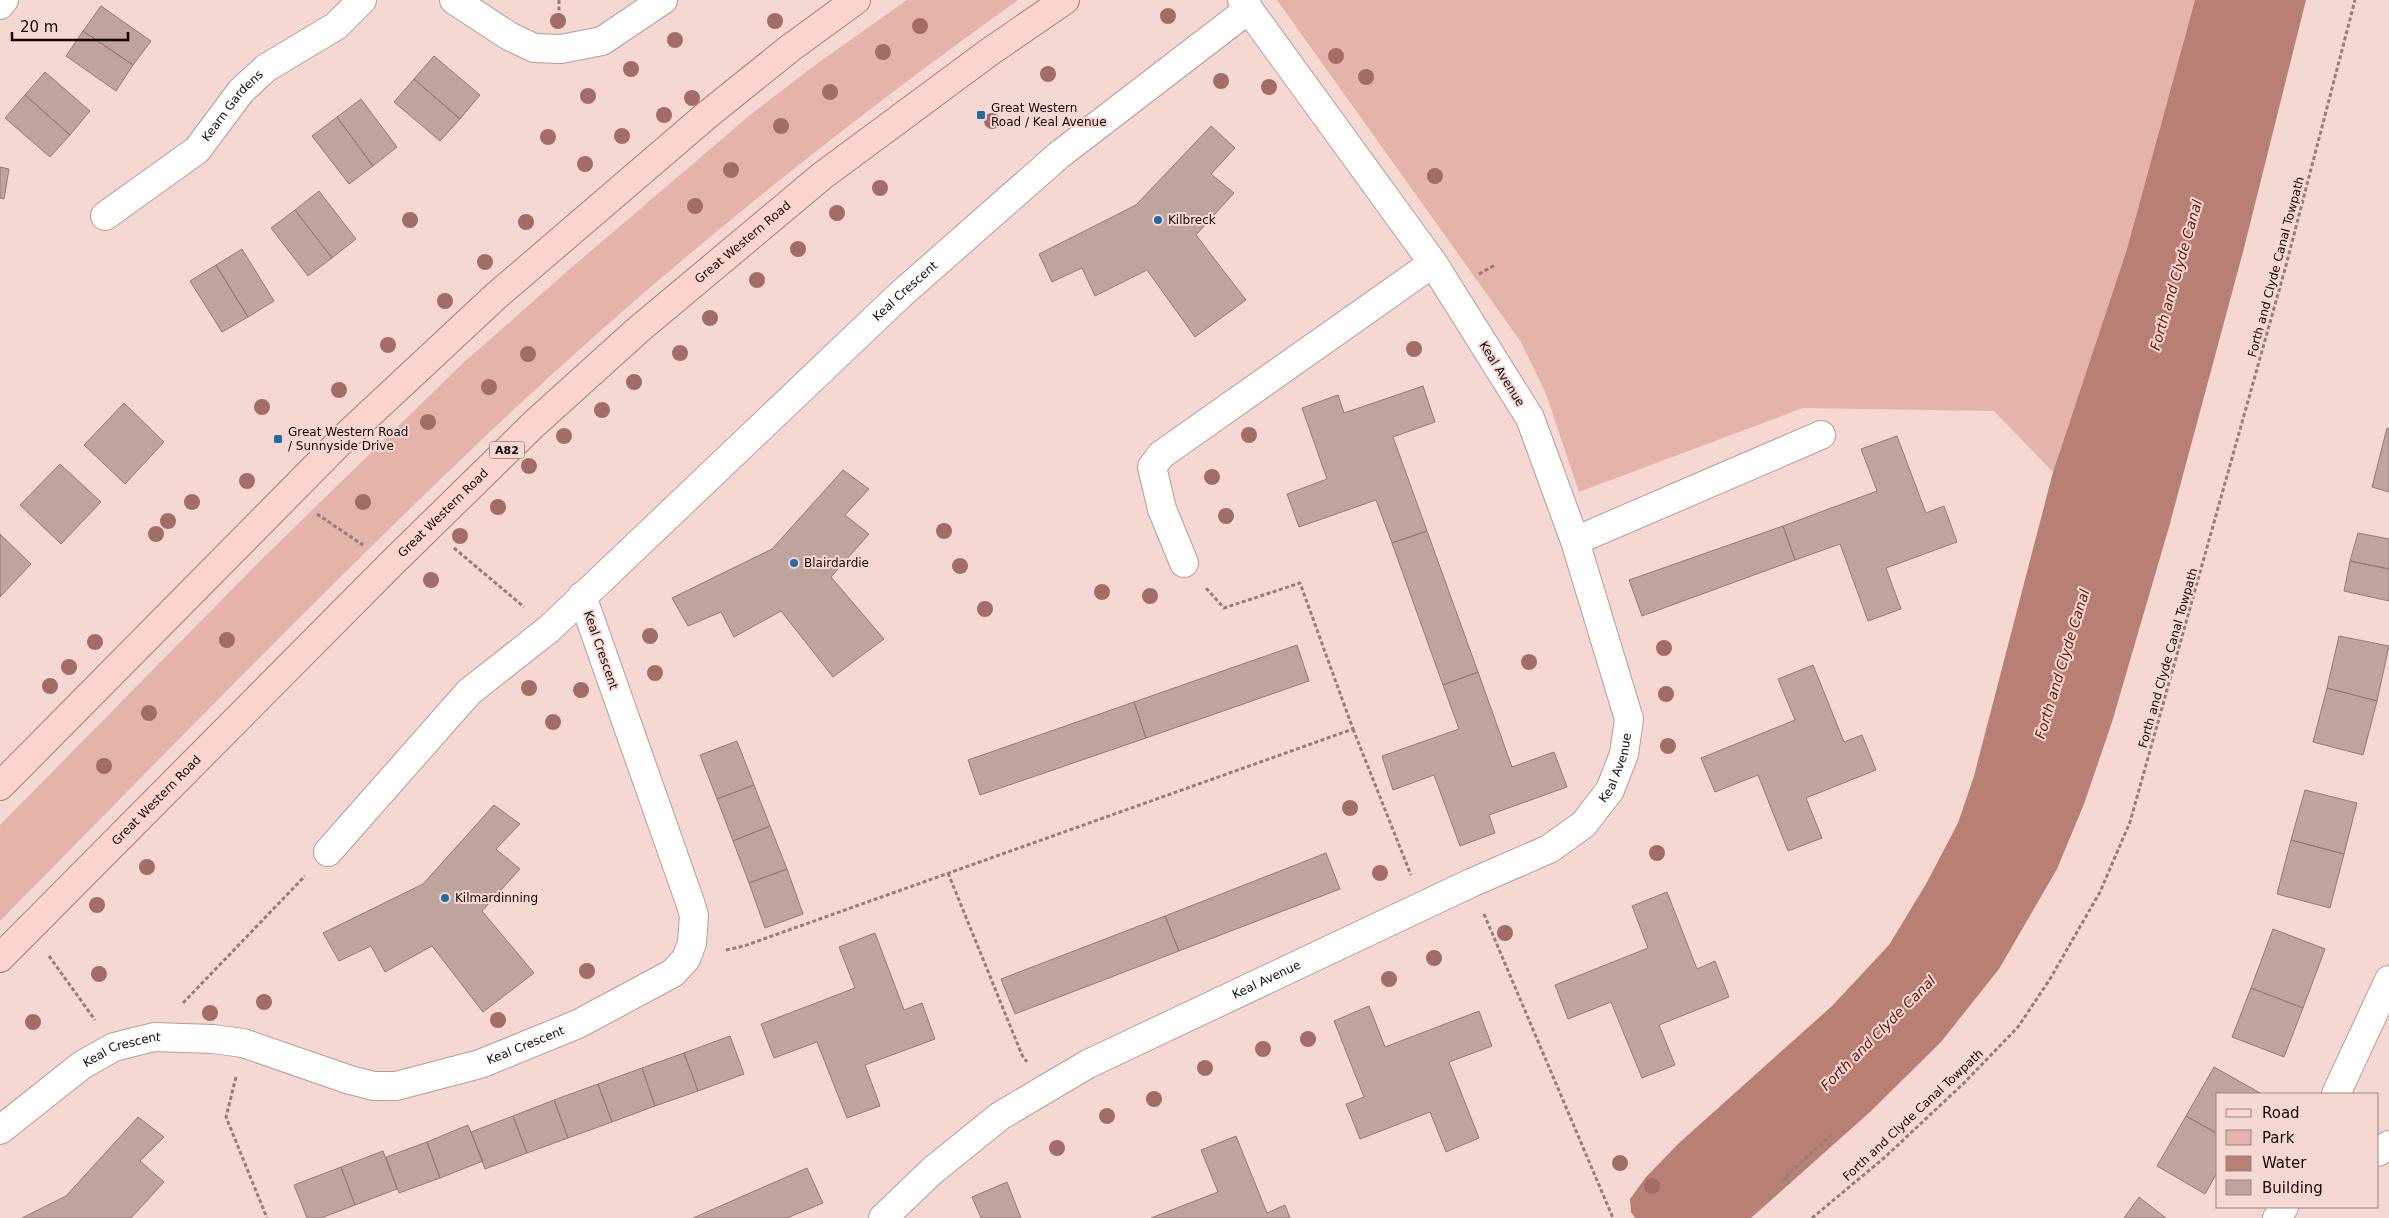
<svg xmlns="http://www.w3.org/2000/svg" width="2389" height="1218" font-family="'DejaVu Sans',sans-serif">
<style>
.green{fill:#e4b3a9}
.water{fill:#b87f74}
.building{fill:#bfa39d;stroke:#957a74}
.lines{fill:none;stroke-linecap:round;stroke-linejoin:round}
.minor-casing{stroke:#b79b95;stroke-width:30}
.major-casing{stroke:#a87b73;stroke-width:30}
.path{stroke:#947e7a;stroke-width:3;stroke-dasharray:4 2.5;stroke-linecap:butt}
.minor{stroke:#fff;stroke-width:28}
.major{stroke:#fbd4cd;stroke-width:28}
.tree{fill:#a16d66}
.poi-dot{fill:#1f6fa1;stroke:#f6d8d2;stroke-width:2}
.labels{text-anchor:middle;dominant-baseline:central;stroke-width:4;stroke-linejoin:round;paint-order:stroke}
.shield{fill:#f6d8d2;stroke:#574745;stroke-width:1}
.shield-label{font-size:11px;font-weight:bold;fill:#130908}
.street-label{font-size:12px;fill:#130908;stroke:#f6d8d2}
.poi-label{font-size:12px;fill:#130908;stroke:#f6d8d2;text-anchor:start}
.water-label{font-size:14px;font-style:italic;fill:#5c160d;stroke:#f6d8d2}
</style>
<rect width="100%" height="100%" fill="#f6d8d2"/>
<path class="green" d="M907,0H1018C818,143 626,299 449,471C296,618 149,770 0,921V825L261,560L462,364L564,274L750,115L818,63Z
M1277,0H2195L2127,249L2053,472L1994,411L1803,408L1579,492L1546,394L1521,342Z"/>
<path class="water" d="M2195,0H2306L2244,248L2169,527L2112,722L2084,804L2057,869L1999,969L1941,1042L1870,1112L1751,1218H1635L1631,1212L1630,1199L1646,1177L1679,1143L1832,1006L1889,945L1926,884L1958,823L1974,776L2053,472L2127,249Z"/>
<path class="building" d="M101,6L151,41L133,65L83,31Z
M83,31L133,65L116,91L66,56Z
M434,56L480,95L460,119L414,79Z
M45,72L90,111L70,135L25,95Z
M414,79L460,119L440,141L394,102Z
M25,95L70,135L50,157L5,118Z
M361,99L397,147L373,166L337,117Z
M337,117L373,166L349,184L312,136Z
M1211,126L1235,148L1211,174L1234,193L1196,235L1246,300L1195,337L1147,270L1095,296L1082,268L1052,282L1039,254L1136,205Z
M0,167L9,169L4,199L0,198Z
M319,191L356,239L332,258L295,210Z
M295,210L332,258L308,276L271,228Z
M242,249L274,301L248,317L216,265Z
M216,265L248,317L222,332L190,281Z
M1423,386L1435,422L1393,437L1427,531L1392,543L1376,500L1299,527L1287,494L1327,479L1302,408L1338,395L1344,413Z
M124,403L164,442L125,484L84,445Z
M2387,428L2389,429V492L2372,487Z
M1897,436L1926,513L1944,506L1957,542L1886,568L1901,609L1868,621L1840,544L1795,560L1783,526L1877,491L1861,449Z
M60,464L101,502L61,544L20,505Z
M843,470L869,489L845,515L869,534L831,577L884,639L833,677L781,611L734,637L721,612L688,626L672,598L772,549Z
M1783,526L1795,560L1642,616L1629,580Z
M1427,531L1478,672L1443,685L1392,543Z
M2358,533L2389,539V569L2350,561Z
M0,534L31,564L0,597Z
M2350,561L2389,569V601L2344,591Z
M2339,636L2389,646L2377,701L2327,688Z
M1297,645L1309,681L1146,738L1134,702Z
M1813,665L1844,742L1862,735L1876,770L1806,798L1822,838L1788,851L1758,775L1715,792L1701,758L1795,720L1778,679Z
M1478,672L1512,767L1554,752L1567,787L1489,815L1495,833L1460,846L1434,775L1393,790L1382,756L1459,729L1443,685Z
M2327,688L2377,701L2363,755L2313,742Z
M1134,702L1146,738L980,795L968,760Z
M737,741L754,785L717,799L700,755Z
M754,785L770,826L733,841L717,799Z
M2305,790L2357,803L2344,854L2291,840Z
M494,805L520,824L496,849L520,869L482,911L534,973L483,1012L432,946L385,972L371,946L339,961L323,933L423,884Z
M770,826L787,869L749,883L733,841Z
M2291,840L2344,854L2330,908L2277,894Z
M1326,853L1340,889L1179,951L1165,916Z
M787,869L803,914L765,928L749,883Z
M1667,892L1697,969L1715,961L1729,997L1659,1025L1675,1065L1642,1078L1611,1002L1568,1019L1555,985L1648,948L1632,906Z
M1165,916L1179,951L1015,1014L1001,979Z
M2273,929L2325,949L2303,1008L2251,988Z
M875,933L904,1010L922,1003L935,1039L865,1065L880,1106L847,1118L817,1042L774,1058L761,1024L855,988L839,947Z
M2251,988L2303,1008L2284,1057L2232,1037Z
M1369,1006L1385,1047L1479,1011L1492,1046L1449,1062L1479,1138L1446,1152L1430,1112L1360,1139L1346,1104L1364,1097L1334,1021Z
M730,1036L744,1074L698,1091L684,1053Z
M684,1053L698,1091L655,1106L642,1068Z
M2214,1067L2262,1094H2218V1134L2186,1116Z
M642,1068L655,1106L612,1122L598,1084Z
M598,1084L612,1122L568,1138L554,1100Z
M554,1100L568,1138L527,1153L513,1116Z
M513,1116L527,1153L485,1169L471,1132Z
M2186,1116L2218,1134V1171L2205,1194L2157,1166Z
M138,1117L164,1137L140,1161L164,1182L131,1218H22L66,1196Z
M468,1125L483,1161L440,1178L427,1142Z
M1236,1136L1267,1213L1285,1205L1290,1218H1151L1218,1192L1201,1150Z
M427,1142L440,1178L399,1193L386,1157Z
M383,1151L397,1189L355,1205L341,1167Z
M341,1167L355,1205L321,1218H307L294,1185Z
M807,1168L823,1203L787,1218H693Z
M1007,1182L1021,1218H981L972,1197Z
M2139,1197L2166,1218H2124Z"/>
<g class="lines">
<g class="minor-casing">
<g id="minor">
<path d="M454,0L509,36L534,48L561,49L602,41L663,0"/>
<path d="M0,5L4,0"/>
<path id="s1" d="M105,216L197,150L241,91L266,68L336,26L362,0"/>
<path d="M1575,541L1821,435"/>
<path d="M1184,563L1162,509L1152,467L1161,455L1433,263"/>
<path id="s2" d="M328,852L469,692L549,629L900,295L1059,155L1249,9"/>
<path d="M2336,1094L2389,980"/>
<path id="s3" d="M0,1130L82,1065L114,1047L154,1037L213,1039L243,1043L350,1080L374,1086H396L480,1064L578,1024L673,973L686,959L692,943L694,916L691,905L582,596"/>
<path d="M2378,1152L2389,1145"/>
<path id="s4" d="M883,1218L932,1171L1000,1116L1088,1064L1471,883L1549,849L1584,824L1610,790L1624,754L1629,719L1575,541L1530,418L1433,263L1242,0"/>
<path d="M2277,1218L2284,1207"/>
</g>
</g>
<g class="major-casing">
<g id="major">
<path d="M0,786L347,435L496,296L707,115L789,49L856,0"/>
<path id="s5" d="M0,958L391,564L534,424L638,330L822,176L988,53L1065,0"/>
</g>
</g>
<path class="path" d="M559,0V14
M1479,274L1495,265
M317,514L363,545
M454,548L524,607
M1353,729L1411,875
M948,873L1022,1055L1027,1062
M1484,914L1613,1218
M726,950L744,946L1353,729L1300,583L1224,608L1206,588
M49,956L95,1020
M183,1003L305,876
M236,1077L226,1117L267,1218
M1785,1177L1790,1183
M1781,1181L1833,1133
M1812,1218L1884,1158L1963,1084L2018,1027L2050,979L2100,892L2130,822L2285,269L2355,0"/>
<use href="#minor" class="minor"/>
<use href="#major" class="major"/>
</g>
<g class="tree">
<circle cx="1168" cy="16" r="8"/>
<circle cx="558" cy="21" r="8"/>
<circle cx="775" cy="21" r="8"/>
<circle cx="920" cy="26" r="8"/>
<circle cx="675" cy="40" r="8"/>
<circle cx="883" cy="52" r="8"/>
<circle cx="1336" cy="56" r="8"/>
<circle cx="631" cy="69" r="8"/>
<circle cx="1048" cy="74" r="8"/>
<circle cx="1366" cy="77" r="8"/>
<circle cx="1221" cy="81" r="8"/>
<circle cx="1269" cy="87" r="8"/>
<circle cx="830" cy="92" r="8"/>
<circle cx="588" cy="96" r="8"/>
<circle cx="692" cy="98" r="8"/>
<circle cx="664" cy="115" r="8"/>
<circle cx="992" cy="121" r="8"/>
<circle cx="781" cy="126" r="8"/>
<circle cx="622" cy="136" r="8"/>
<circle cx="548" cy="137" r="8"/>
<circle cx="585" cy="164" r="8"/>
<circle cx="731" cy="170" r="8"/>
<circle cx="1435" cy="176" r="8"/>
<circle cx="880" cy="188" r="8"/>
<circle cx="695" cy="206" r="8"/>
<circle cx="837" cy="213" r="8"/>
<circle cx="410" cy="220" r="8"/>
<circle cx="526" cy="222" r="8"/>
<circle cx="798" cy="249" r="8"/>
<circle cx="485" cy="262" r="8"/>
<circle cx="757" cy="280" r="8"/>
<circle cx="445" cy="301" r="8"/>
<circle cx="710" cy="318" r="8"/>
<circle cx="388" cy="345" r="8"/>
<circle cx="1414" cy="349" r="8"/>
<circle cx="680" cy="353" r="8"/>
<circle cx="528" cy="354" r="8"/>
<circle cx="634" cy="382" r="8"/>
<circle cx="489" cy="387" r="8"/>
<circle cx="339" cy="390" r="8"/>
<circle cx="262" cy="407" r="8"/>
<circle cx="602" cy="410" r="8"/>
<circle cx="428" cy="422" r="8"/>
<circle cx="1249" cy="435" r="8"/>
<circle cx="564" cy="436" r="8"/>
<circle cx="529" cy="466" r="8"/>
<circle cx="1212" cy="477" r="8"/>
<circle cx="247" cy="481" r="8"/>
<circle cx="192" cy="502" r="8"/>
<circle cx="363" cy="502" r="8"/>
<circle cx="498" cy="507" r="8"/>
<circle cx="1226" cy="516" r="8"/>
<circle cx="168" cy="521" r="8"/>
<circle cx="944" cy="531" r="8"/>
<circle cx="156" cy="534" r="8"/>
<circle cx="460" cy="536" r="8"/>
<circle cx="960" cy="566" r="8"/>
<circle cx="431" cy="580" r="8"/>
<circle cx="1102" cy="592" r="8"/>
<circle cx="1150" cy="596" r="8"/>
<circle cx="985" cy="609" r="8"/>
<circle cx="650" cy="636" r="8"/>
<circle cx="227" cy="640" r="8"/>
<circle cx="95" cy="642" r="8"/>
<circle cx="1664" cy="648" r="8"/>
<circle cx="1529" cy="662" r="8"/>
<circle cx="69" cy="667" r="8"/>
<circle cx="655" cy="673" r="8"/>
<circle cx="50" cy="686" r="8"/>
<circle cx="529" cy="688" r="8"/>
<circle cx="581" cy="690" r="8"/>
<circle cx="1666" cy="694" r="8"/>
<circle cx="149" cy="713" r="8"/>
<circle cx="553" cy="722" r="8"/>
<circle cx="1668" cy="746" r="8"/>
<circle cx="104" cy="766" r="8"/>
<circle cx="1350" cy="808" r="8"/>
<circle cx="1657" cy="853" r="8"/>
<circle cx="147" cy="867" r="8"/>
<circle cx="1380" cy="873" r="8"/>
<circle cx="97" cy="905" r="8"/>
<circle cx="1505" cy="933" r="8"/>
<circle cx="1434" cy="958" r="8"/>
<circle cx="587" cy="971" r="8"/>
<circle cx="99" cy="974" r="8"/>
<circle cx="1389" cy="979" r="8"/>
<circle cx="264" cy="1002" r="8"/>
<circle cx="210" cy="1013" r="8"/>
<circle cx="498" cy="1020" r="8"/>
<circle cx="33" cy="1022" r="8"/>
<circle cx="1308" cy="1039" r="8"/>
<circle cx="1263" cy="1049" r="8"/>
<circle cx="1205" cy="1068" r="8"/>
<circle cx="1154" cy="1099" r="8"/>
<circle cx="1107" cy="1116" r="8"/>
<circle cx="1057" cy="1148" r="8"/>
<circle cx="1620" cy="1163" r="8"/>
<circle cx="1652" cy="1186" r="8"/>
</g>
<g class="poi-dot">
<rect x="976" y="110" width="10" height="10" rx="2.5"/>
<circle cx="1158" cy="220" r="5"/>
<rect x="273" y="434" width="10" height="10" rx="2.5"/>
<circle cx="794" cy="563" r="5"/>
<circle cx="445" cy="898" r="5"/>
</g>
<g class="labels">
<rect class="shield" x="489.5" y="441.5" width="35" height="17" rx="4"/>
<g class="shield-label">
<text x="507" y="450">A82</text>
</g>
<g class="street-label">
<text stroke="none"><textPath href="#s1" startOffset="170">Kearn Gardens</textPath></text>
<text stroke="none"><textPath href="#s5" startOffset="1032">Great Western Road</textPath></text>
<text transform="translate(2276 267) rotate(-75)">Forth and Clyde Canal Towpath</text>
<text stroke="none"><textPath href="#s2" startOffset="806">Keal Crescent</textPath></text>
<text transform="translate(1502 374) rotate(58)">Keal Avenue</text>
<text stroke="none"><textPath href="#s5" startOffset="628">Great Western Road</textPath></text>
<text transform="translate(601 650) rotate(71)">Keal Crescent</text>
<text transform="translate(2168 658) rotate(-74)">Forth and Clyde Canal Towpath</text>
<text stroke="none"><textPath href="#s4" startOffset="875">Keal Avenue</textPath></text>
<text stroke="none"><textPath href="#s5" startOffset="222">Great Western Road</textPath></text>
<text stroke="none"><textPath href="#s4" startOffset="455">Keal Avenue</textPath></text>
<text stroke="none"><textPath href="#s3" startOffset="568">Keal Crescent</textPath></text>
<text stroke="none"><textPath href="#s3" startOffset="148">Keal Crescent</textPath></text>
<text transform="translate(1913 1115) rotate(-43)">Forth and Clyde Canal Towpath</text>
</g>
<g class="poi-label">
<text x="991" y="108">Great Western<tspan x="991" dy="14">Road / Keal Avenue</tspan></text>
<text x="1168" y="220">Kilbreck</text>
<text x="288" y="432">Great Western Road<tspan x="288" dy="14">/ Sunnyside Drive</tspan></text>
<text x="804" y="563">Blairdardie</text>
<text x="455" y="898">Kilmardinning</text>
</g>
<g class="water-label">
<text transform="translate(2176 275) rotate(-74)">Forth and Clyde Canal</text>
<text transform="translate(2062 664) rotate(-73)">Forth and Clyde Canal</text>
<text transform="translate(1878 1033) rotate(-45)">Forth and Clyde Canal</text>
</g>
</g>
<rect x="2216" y="1093" width="162" height="115" fill="#f6d8d2" stroke="#9b8581"/>
<rect x="2226" y="1109" width="25" height="8" fill="#fbd4cd" stroke="#9b8581"/>
<text x="2262" y="1118" font-size="15" fill="#130908">Road</text>
<rect x="2226" y="1130" width="25" height="15" fill="#e4b3a9" stroke="#9b8581"/>
<text x="2262" y="1143" font-size="15" fill="#130908">Park</text>
<rect x="2226" y="1156" width="25" height="15" fill="#b87f74" stroke="#9b8581"/>
<text x="2262" y="1168" font-size="15" fill="#130908">Water</text>
<rect x="2226" y="1180" width="25" height="15" fill="#bfa39d" stroke="#9b8581"/>
<text x="2262" y="1193" font-size="15" fill="#130908">Building</text>
<path d="M12 32v8h116v-8" fill="none" stroke="#130908" stroke-width="2.5"/>
<text x="20" y="32" font-size="15" fill="#130908" stroke="#f6d8d2" stroke-width="4" paint-order="stroke">20 m</text>
</svg>
